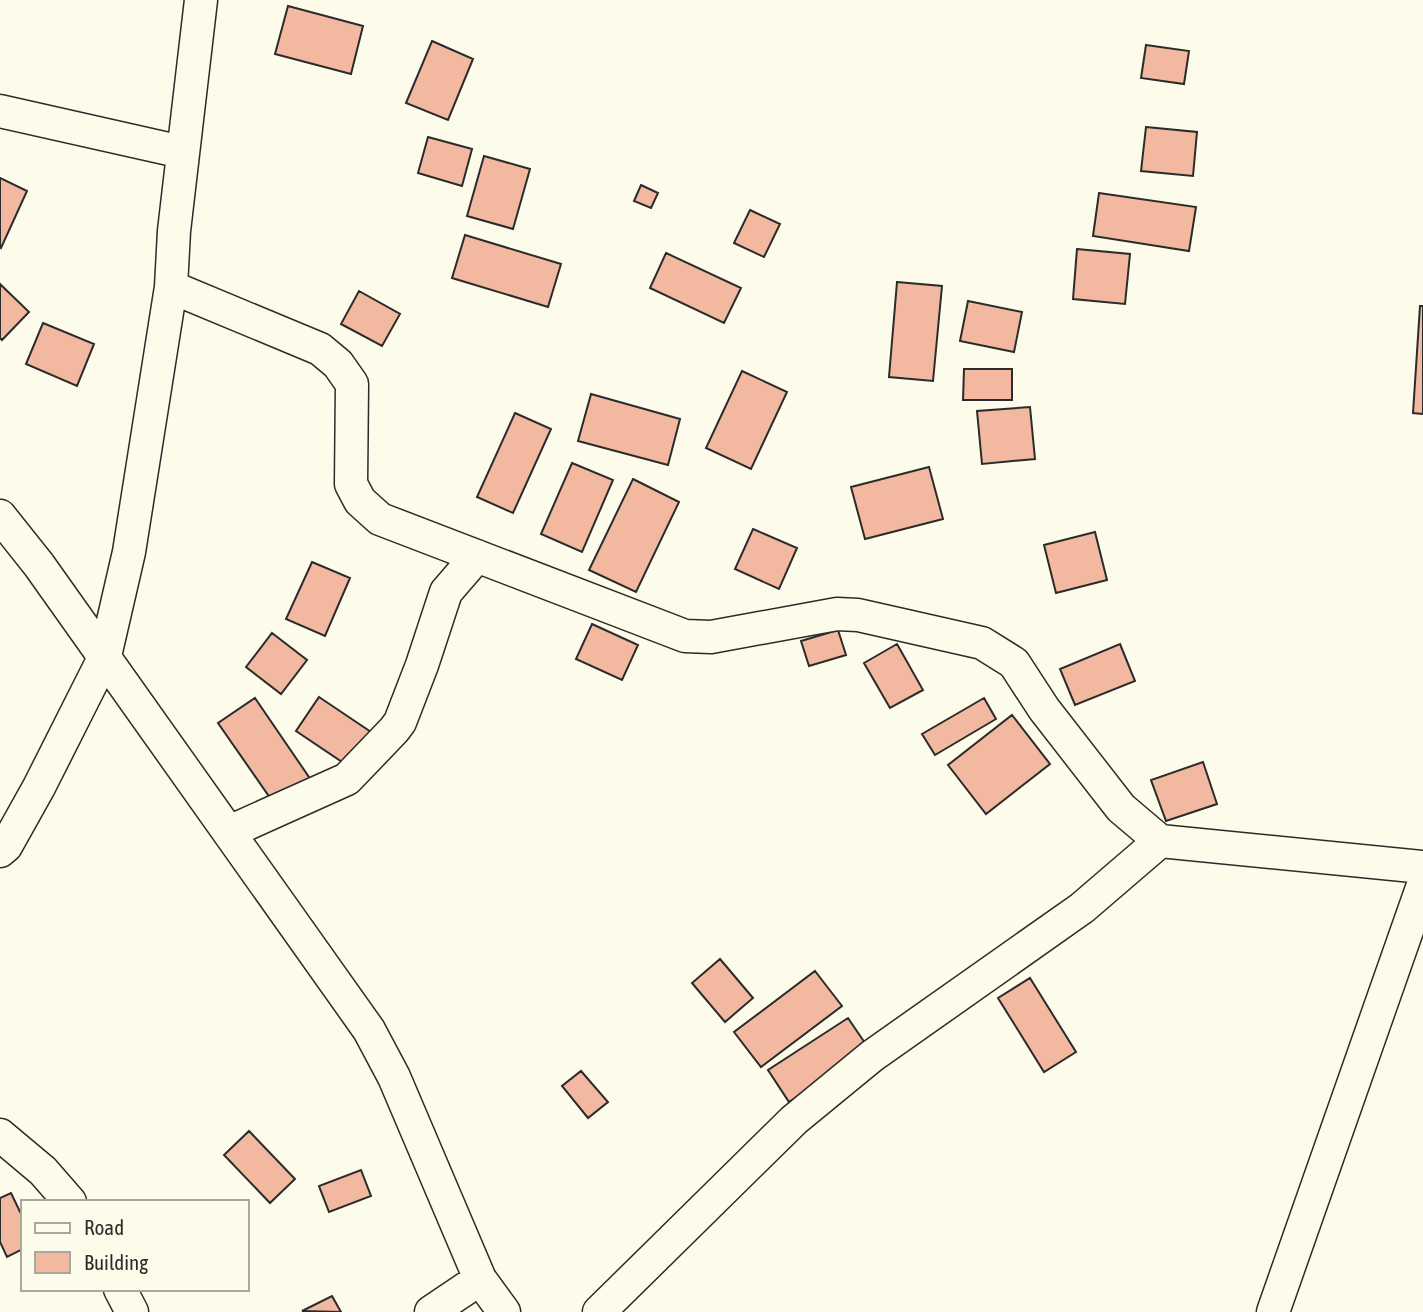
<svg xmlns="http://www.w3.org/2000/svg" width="1423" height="1312" font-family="'Asap Condensed',sans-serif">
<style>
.building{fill:#f2b8a0;stroke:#2b2b2b;stroke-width:2}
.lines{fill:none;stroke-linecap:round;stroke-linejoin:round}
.minor-casing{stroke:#2b2b2b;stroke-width:35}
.minor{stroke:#fdfbea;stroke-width:32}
</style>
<rect width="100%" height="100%" fill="#fdfbea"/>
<path class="building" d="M288,6L363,26L351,74L275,54Z
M432,41L473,59L448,120L406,103Z
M1146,45L1189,51L1184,84L1141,78Z
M1146,127L1197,132L1193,176L1141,171Z
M428,137L472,149L462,186L418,173Z
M484,156L530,169L513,229L467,216Z
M0,178L27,191L1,248L0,247Z
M641,185L658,193L651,208L634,201Z
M1099,193L1196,207L1189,251L1093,236Z
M750,210L780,224L764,257L734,243Z
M465,235L561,264L548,307L452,278Z
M1077,249L1130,254L1125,304L1073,299Z
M666,253L741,288L724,323L650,288Z
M897,282L942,286L933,381L889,377Z
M0,284L29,312L2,340L0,338Z
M359,291L400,314L382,346L341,324Z
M968,301L1022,312L1014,352L960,341Z
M1420,306H1423V414L1413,413Z
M43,323L94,344L77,386L26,364Z
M964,369H1012V400H963Z
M742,371L787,392L751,469L706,448Z
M591,394L680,419L668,465L578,441Z
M1030,407L1035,459L982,464L977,411Z
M515,413L551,429L513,513L477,497Z
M572,463L613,480L582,552L541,534Z
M929,467L943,519L865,539L851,487Z
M633,479L679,502L636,592L589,570Z
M753,529L797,548L779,589L735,569Z
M1095,532L1107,580L1056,593L1044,545Z
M312,562L350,578L325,636L286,619Z
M592,624L638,645L622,680L576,659Z
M838,630L846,655L809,666L801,641Z
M272,633L307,660L281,694L246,667Z
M897,644L923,690L890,708L864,663Z
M1120,644L1135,681L1075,705L1060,669Z
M319,697L374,734L351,768L296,731Z
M255,698L311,780L275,805L218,723Z
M984,698L996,719L935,755L922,734Z
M1012,715L1050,764L986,814L948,765Z
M1203,762L1217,804L1166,821L1151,780Z
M720,959L753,998L725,1022L692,983Z
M815,971L842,1006L761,1067L734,1032Z
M1030,978L1076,1052L1044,1072L998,998Z
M848,1018L869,1049L789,1102L768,1070Z
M581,1071L608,1102L588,1118L562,1086Z
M249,1131L295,1179L270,1203L224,1155Z
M361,1170L371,1196L329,1212L319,1186Z
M11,1193L23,1218V1249L7,1257L0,1242V1198Z
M332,1296L341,1312L302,1311Z"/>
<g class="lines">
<g class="minor-casing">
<path id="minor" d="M0,111L182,152
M171,287L320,349L338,364L352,384L351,484L360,501L380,519L685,636L711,637L837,614L858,615L982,643L1014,663L1044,709L1121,808L1160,841L1423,867
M0,516L39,565L369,1030L394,1077L480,1279L504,1312
M229,832L347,779L394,730L400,722L422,665L446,592L477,556
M0,851L6,846L39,787L105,656L129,552L171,287L174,231L201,0
M0,1135L43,1171L70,1202
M120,1289L132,1312
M431,1312L480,1279
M599,1312L794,1120L872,1056L1082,908L1160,841
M1273,1312L1423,885"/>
</g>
<use href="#minor" class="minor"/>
</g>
<rect x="21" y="1200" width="228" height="91" fill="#fdfbea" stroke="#a9a89e" stroke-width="2"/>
<rect x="35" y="1223" width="35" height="10" fill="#fdfbea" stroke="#a9a89e" stroke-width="2"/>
<text x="84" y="1235" font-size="21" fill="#2b2b2b">Road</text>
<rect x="35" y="1252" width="35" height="21" fill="#f2b8a0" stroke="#a9a89e" stroke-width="2"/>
<text x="84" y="1270" font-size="21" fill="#2b2b2b">Building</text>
</svg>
